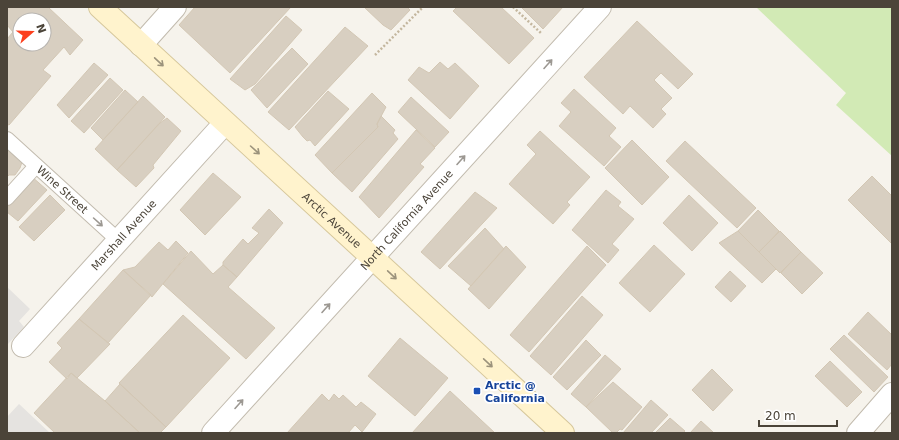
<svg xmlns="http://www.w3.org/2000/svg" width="899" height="440" font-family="'DejaVu Sans',sans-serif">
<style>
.green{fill:#d2eab5}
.parking{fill:#e5e3e0}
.building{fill:#d8cfc1;stroke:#d3c7b4;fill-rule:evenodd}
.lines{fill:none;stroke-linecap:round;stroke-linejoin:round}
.lane-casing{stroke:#c2bbae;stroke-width:16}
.street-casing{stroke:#c2bbae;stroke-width:24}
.secondary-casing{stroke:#d6c79b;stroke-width:24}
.path{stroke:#c4b79f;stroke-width:2.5;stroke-dasharray:2 2;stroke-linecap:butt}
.lane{stroke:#fff;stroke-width:14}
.street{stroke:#fff;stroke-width:22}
.secondary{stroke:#fff3cd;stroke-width:22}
.oneway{stroke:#9c937c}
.oneway2{stroke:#9c9892}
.transit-dot{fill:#1a4fb4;stroke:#fff;stroke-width:1.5}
.labels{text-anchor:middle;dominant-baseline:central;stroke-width:3.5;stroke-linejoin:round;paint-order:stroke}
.street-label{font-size:11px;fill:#4b4439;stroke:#fff}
.transit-label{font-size:11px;font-weight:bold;fill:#164399;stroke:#fff;text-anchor:start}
</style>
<rect width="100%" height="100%" fill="#f6f3ec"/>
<path class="green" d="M756,7H892V156L836,105L846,93Z"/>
<path class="parking" d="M7,287L30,309L19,321L24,327L7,345Z
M19,404L50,433H7V417Z"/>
<path class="building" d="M7,7H48L83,40L70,55L64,47L43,70L51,76L9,125L7,124V39L13,32L7,25ZM20,20H44V44H20Z
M195,7H291L230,73L179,25Z
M364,7H407L410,10L391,30L383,25Z
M457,7H501L534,38L509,64L453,11Z
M521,7H563L543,29Z
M286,16L302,30L255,84L245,90L230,79Z
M637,21L693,74L678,89L661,73L654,80L672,98L661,109L666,114L653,128L630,106L623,114L584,77Z
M345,27L368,46L289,130L268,112Z
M292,48L308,64L267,108L251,90Z
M440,62L448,69L455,63L479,86L450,119L408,80L419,67L429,73Z
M94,63L108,75L69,118L57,105Z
M110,78L123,90L84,133L71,121Z
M574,89L616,128L609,136L621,147L604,166L559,126L571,112L561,103Z
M125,90L138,102L103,140L91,128Z
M328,91L349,109L315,146L310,140L307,141L303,137L295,127Z
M372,93L386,107L377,124L378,127L332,173L315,155Z
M143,96L165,117L117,170L95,149Z
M411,97L449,132L435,147L398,112Z
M381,116L395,130L393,133L398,139L352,192L332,173L378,127L377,124Z
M167,118L181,131L153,165L154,168L136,187L117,170L160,123Z
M416,130L435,148L420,164L424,167L379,218L359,197Z
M540,131L590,177L567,202L570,205L553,224L509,184L536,154L527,145Z
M632,140L669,177L642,205L605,168Z
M685,141L756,208L737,228L666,161Z
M7,148L22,162L20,168L15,175H9L7,177Z
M213,173L241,197L205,235L180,210Z
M31,176L47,190L18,221L7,212V203Z
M872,176L892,196V244L848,200Z
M606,190L621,202L618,206L634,219L612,244L619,250L608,263L572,230Z
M475,192L497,208L440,269L421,252Z
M50,195L65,210L34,241L19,227Z
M689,195L718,223L692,251L663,223Z
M269,209L283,223L237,277L223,265V262L243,239L248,244L259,233L252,228Z
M758,210L779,231L759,252L738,231Z
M485,228L504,249L471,286L448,266Z
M738,231L776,269L762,283L719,243Z
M780,231L801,252L780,273L759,252Z
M176,241L188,253L152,297L123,270L135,267L159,242L168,250Z
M654,245L685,274L650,312L619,283Z
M506,246L526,267L489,309L468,289Z
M587,246L606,265L529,352L510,335Z
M191,251L213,274L223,265L237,277L228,287L275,328L246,359L163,284Z
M801,252L823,273L802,294L781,273Z
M123,270L151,295L108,343L79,319Z
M730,271L746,286L731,302L715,287Z
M582,296L603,315L551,375L530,356Z
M868,312L892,335V364L887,370L848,334Z
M183,315L230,358L166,427L119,383Z
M79,319L110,344L77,378L71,373L67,379L49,362L62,348L57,343Z
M844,335L888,377L874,392L830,349Z
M400,338L448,378L415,416L368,376Z
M586,340L601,355L567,390L553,377Z
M605,355L621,369L586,407L571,394Z
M830,361L862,392L847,407L815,376Z
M712,369L733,390L713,411L692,390Z
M71,373L105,401L140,433H55L34,413Z
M613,382L642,407L622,430L620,429L616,433H613L586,407Z
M120,384L166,427L160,433H140L105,401Z
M450,391L495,433H412Z
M322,394L329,401L334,394L339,399L343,395L356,407L361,402L376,414L362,432L355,425L348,433H287Z
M651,400L668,415L651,433H623Z
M670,418L685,431L683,433H655Z
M701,421L713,432L712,433H690Z"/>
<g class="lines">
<g class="lane-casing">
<g id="lane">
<path id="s1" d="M7,139L118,240"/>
<path d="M7,198L36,166"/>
</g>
</g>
<g class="street-casing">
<g id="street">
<path d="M141,45L175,7"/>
<path id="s2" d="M23,346L225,123"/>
<path id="s3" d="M213,433L600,7"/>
<path d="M858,433L892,394"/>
</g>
</g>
<g class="secondary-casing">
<g id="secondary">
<path id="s4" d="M100,7L563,433"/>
</g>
</g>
<path class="path" d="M513,7L542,34
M375,55L423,7"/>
<use href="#lane" class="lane"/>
<use href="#street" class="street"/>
<use href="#secondary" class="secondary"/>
</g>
<defs><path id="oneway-shaft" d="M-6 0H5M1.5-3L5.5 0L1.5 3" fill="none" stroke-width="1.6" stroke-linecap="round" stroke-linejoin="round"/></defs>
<g class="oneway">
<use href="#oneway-shaft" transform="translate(159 62) rotate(43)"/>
<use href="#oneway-shaft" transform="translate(255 150) rotate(42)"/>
<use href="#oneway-shaft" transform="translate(392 275) rotate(43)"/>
<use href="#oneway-shaft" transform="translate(488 363) rotate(43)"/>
</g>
<g class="oneway2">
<use href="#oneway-shaft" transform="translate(548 64) rotate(-48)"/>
<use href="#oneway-shaft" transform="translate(461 160) rotate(-48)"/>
<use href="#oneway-shaft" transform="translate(98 222) rotate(42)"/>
<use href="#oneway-shaft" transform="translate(326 308) rotate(-48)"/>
<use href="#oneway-shaft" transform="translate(239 404) rotate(-48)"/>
</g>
<rect class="transit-dot" x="473" y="387" width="8" height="8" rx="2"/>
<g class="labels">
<g class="street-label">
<text stroke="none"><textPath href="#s1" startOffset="75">Wine Street</textPath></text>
<text stroke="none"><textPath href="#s4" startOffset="315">Arctic Avenue</textPath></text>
<text stroke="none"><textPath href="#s3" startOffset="288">North California Avenue</textPath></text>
<text stroke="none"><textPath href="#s2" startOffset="150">Marshall Avenue</textPath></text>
</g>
<g class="transit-label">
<text x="485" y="385">Arctic @<tspan x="485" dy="13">California</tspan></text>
</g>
</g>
<rect width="899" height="440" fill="none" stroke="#4b4439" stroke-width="16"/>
<g transform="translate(32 32) rotate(70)"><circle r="19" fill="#ffffff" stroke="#b7b4b0"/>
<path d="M0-3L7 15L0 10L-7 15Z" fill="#fc3f1d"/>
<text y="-6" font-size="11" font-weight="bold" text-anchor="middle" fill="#4b4439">N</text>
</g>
<path d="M759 420v6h78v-6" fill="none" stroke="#4b4439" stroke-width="2"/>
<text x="765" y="420" font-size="12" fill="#4b4439" stroke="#ffffff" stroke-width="3" paint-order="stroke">20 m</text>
</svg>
